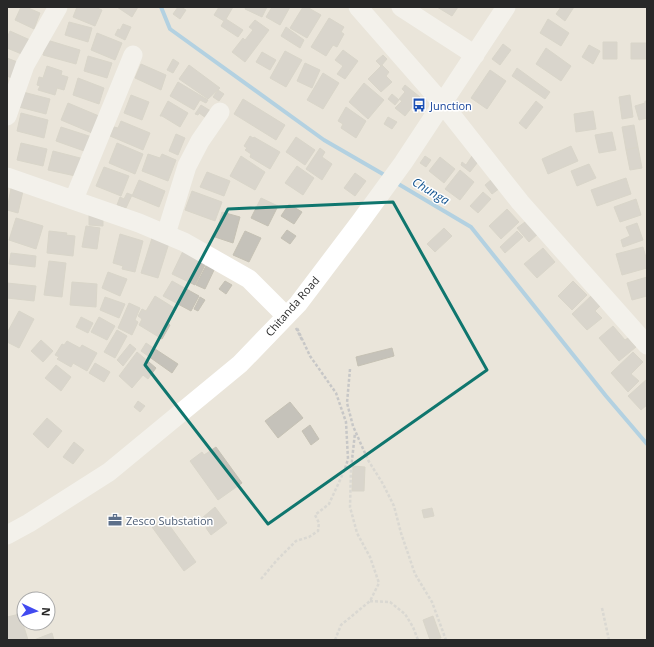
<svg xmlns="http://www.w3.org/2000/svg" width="654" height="647" font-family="'Open Sans',sans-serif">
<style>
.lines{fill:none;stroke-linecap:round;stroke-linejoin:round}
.stream{stroke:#71b8e8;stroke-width:4}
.building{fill:#c5c2ba;stroke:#c5c1b4}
.path{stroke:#c7c7c7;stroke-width:2.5;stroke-dasharray:3 2;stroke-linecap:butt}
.minor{stroke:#fff;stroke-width:19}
.marked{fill:none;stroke:#0f766e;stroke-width:3;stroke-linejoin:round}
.labels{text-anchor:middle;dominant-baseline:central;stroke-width:3;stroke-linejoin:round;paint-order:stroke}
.transit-label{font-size:11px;fill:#164399;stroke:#fff;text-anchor:start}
.street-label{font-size:11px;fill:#282828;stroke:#fff}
.service-label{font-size:11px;fill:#4e5e75;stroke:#fff;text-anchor:start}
.water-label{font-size:12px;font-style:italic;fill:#145591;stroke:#fff}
</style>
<rect width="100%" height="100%" fill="#eae5da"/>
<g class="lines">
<path class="stream" d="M161,7L170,29L324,140L388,177
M395,182L471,227L606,396L647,444"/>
</g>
<path class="building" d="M21,7H26L40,13L34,29L15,20Z
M77,7H95L102,10L95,26L73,17Z
M117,7H138L132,17Z
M178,7H181L186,10L180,19L173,14Z
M219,7H233L226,19L243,30L238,37L221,26L224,21L214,15Z
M246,7H267L262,17L245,9Z
M272,7H290L280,25L266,17Z
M303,7H307L321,15L307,38L290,28Z
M437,7H458L452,16Z
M561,7H574L565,21L556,14Z
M329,18L344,27L341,32L344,34L337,47L333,45L326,56L311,47Z
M548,19L569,33L561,46L540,33Z
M255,20L269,30L245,62L232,52L243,38L245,40L253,30L249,27Z
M69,22L92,28L88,42L65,35Z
M123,24L131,27L125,40L115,35L118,29L120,30Z
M286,27L304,40L300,48L281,36Z
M10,31L30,40L24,55L7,48V38Z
M97,33L122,43L115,60L91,50Z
M47,40L80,50L76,64L43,55Z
M603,42H617V59H603Z
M631,43H647V59H631Z
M503,44L511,50L500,65L492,59Z
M589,45L600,51L593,64L582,57Z
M546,48L571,66L561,81L536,64Z
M343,50L358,61L345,79L337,74L343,66L335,60Z
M285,51L302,60L286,87L270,78Z
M262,52L276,60L270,70L256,62Z
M383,55L387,59L381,66L376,61Z
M88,56L112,63L107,78L84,71Z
M7,58L20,63L14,79L7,76Z
M173,59L179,63L173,73L167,70Z
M305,63L320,70L312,88L297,81Z
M141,64L166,75L161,90L135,78Z
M189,65L220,88L208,99L179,79Z
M382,65L389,72L386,76L392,82L381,92L368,79Z
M47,66L62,71L61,75L68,77L64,90L57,88L55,95L38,90L40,86L37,85L39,77L43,78Z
M517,68L550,92L545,99L512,76Z
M490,70L506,81L487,109L471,98Z
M323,73L339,83L323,109L307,100Z
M78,78L104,88L99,104L73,95Z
M178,82L208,100L206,103L200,100L194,110L170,96Z
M364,83L384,100L368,119L349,102Z
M405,85L420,97L405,116L395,108L402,101L399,99L405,92L402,89Z
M218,90L224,94L219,101L213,97Z
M23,92L50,99L46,114L19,107Z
M392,94L399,100L395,105L388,99Z
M131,95L149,102L142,120L124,113Z
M630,95L633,117L622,119L619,97Z
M243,99L285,125L276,140L234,114Z
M168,101L188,113L180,127L162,116H160Z
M536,101L543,107L526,129L519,123Z
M645,101H647V118L639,120L635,106L645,103Z
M68,103L99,116L92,133L61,120Z
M201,105L214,113L209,120L199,113L198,115L195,114Z
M346,107L366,121L356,138L341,128L343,124L338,121Z
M593,111L596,129L576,132L574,114Z
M21,113L48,120L44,138L17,131Z
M388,117L397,122L392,129L384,124Z
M121,121L150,133L143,150L110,136L114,127L118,128Z
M634,125L638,147L626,150L622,127Z
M61,127L92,137L87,152L56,141Z
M612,132L616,150L599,153L595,135Z
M176,134L185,138L178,155L169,151Z
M250,136L253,138L254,137L280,152L270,169L250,157L251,154L245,150L247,148L244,146Z
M296,137L315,150L305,165L286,152Z
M21,143L47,149L43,166L17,160Z
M117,143L143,154L135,174L109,163Z
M571,146L578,161L548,174L542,159Z
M638,147L642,168L630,170L626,150Z
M320,148L325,152L322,157L332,164L322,180L306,169Z
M53,151L84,159L80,177L48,170Z
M474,153L481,158L470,172L461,165L462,162L466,165Z
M148,154L160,158L162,154L176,160L168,181L142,171Z
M241,156L265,172L255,190L230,176Z
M425,156L431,160L426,167L420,163Z
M440,157L455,169L444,183L429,171Z
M589,164L596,178L577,186L571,171Z
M297,166L314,178L303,195L285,183Z
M104,167L129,176L121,196L96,186Z
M460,170L474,182L460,200L445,189Z
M207,172L230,181L224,196L200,187Z
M355,173L366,181L355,196L344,188Z
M626,178L631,194L597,206L591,190Z
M492,179L500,188L492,194L485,185Z
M139,180L165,191L159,207L132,196Z
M11,188L23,191L18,213L7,210Z
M192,191L222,202L215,221L185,210Z
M483,192L491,199L478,213L470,206Z
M127,193L132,195L126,208L117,205L120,197L124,199Z
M261,198L278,206L268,226L251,218Z
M636,199L641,215L620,222L614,207Z
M289,204L302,212L294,224L281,216Z
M507,209L519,222L501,239L489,226Z
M222,212L240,217L233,243L215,237Z
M89,215L103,216V226L89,225Z
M16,218L43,226L36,249L9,240Z
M529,219L540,232L529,242L517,228Z
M637,223L643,240L623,247L621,240L630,236L626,227Z
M86,226L100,228L97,249L82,247Z
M444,228L452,236L435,252L427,244Z
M287,230L296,236L290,244L281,238Z
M49,231L67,233L66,235L75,236L73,256L47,253Z
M245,231L261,238L249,262L233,255Z
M517,231L523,237L505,253L500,247Z
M120,234L143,241L135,272L122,269L123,266L113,263Z
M152,238L169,243L158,278L141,273Z
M643,247L647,261V268L622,275L616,254Z
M543,248L555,262L537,278L524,264Z
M183,251L206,263L195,285L172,274Z
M11,253L36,256L35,267L9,264Z
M49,261L66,263L62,297L44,295Z
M207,264L215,268L205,289L196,285Z
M108,272L127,279L120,296L102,288Z
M647,277V296L632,300L627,283Z
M172,281L199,296L191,311L163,296Z
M225,281L232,285L226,294L219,289Z
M573,281L587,295L572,310L558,296Z
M72,282L97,284L96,307L70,305Z
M7,283L36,286L34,301L7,298Z
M593,294L602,304L595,311L602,318L587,330L572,314Z
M155,296L176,309L168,323L170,325L162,339L139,325L142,319L138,316L142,309L146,311Z
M105,297L125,304L119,318L100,310Z
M200,297L205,300L198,311L194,309Z
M129,303L140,308L135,320L138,322L132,335L118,328Z
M19,311L34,319L19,348L7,342V333Z
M81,317L93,323L88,333L76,327Z
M99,317L115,326L107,340L91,332Z
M613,326L625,340L628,338L636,347L619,361L599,338Z
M117,330L127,336L115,358L104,352Z
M41,340L53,351L43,362L31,351Z
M67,341L80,348L82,345L97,353L87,371L73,363L71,367L57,359L59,357L55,355L62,344L64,345Z
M146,343L178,364L172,373L141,351Z
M130,344L136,349L123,366L117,360Z
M392,348L394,356L358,366L356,357Z
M137,352L156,368L148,379L143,375L132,388L119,376Z
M633,352L643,362L631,374L639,381L628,392L611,373Z
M95,363L110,372L104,382L89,373Z
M56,365L71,377L61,391L45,378Z
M647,379V405L641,410L628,396Z
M138,401L145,406L140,412L134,407Z
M290,402L303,418L278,438L265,421Z
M47,418L62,431L48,448L33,434Z
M310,425L319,439L311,445L302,431Z
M74,442L84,450L73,464L63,457Z
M216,447L242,483L218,500L190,461L202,452L204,455Z
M353,466L365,467L364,491H352Z
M215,507L227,523L211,535L206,528L208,526L202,518Z
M432,508L434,516L424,518L422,510Z
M164,518L196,562L184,571L152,527Z
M20,614L28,640H7V617Z
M433,616L441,638L430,640L423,620Z
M52,633L54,640H34Z"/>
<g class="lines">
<path class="path" d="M296,328L302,340
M350,369L347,403L353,426L368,460L383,484L394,506L401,533L415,574L432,602L446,640
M261,579L277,560L296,541L309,537L318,531L319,523L315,515L329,504L345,469L348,459L346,422L336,393L310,356L297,328
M370,601L390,602L405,614L413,627L418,640
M602,608L609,640
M335,640L341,625L370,601L379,583L370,557L357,533L350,507L351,469L355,433"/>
<path class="minor" d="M358,7L442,103L520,202L647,345
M401,7L475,55
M7,116L25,65L58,7
M7,177L139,223L184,242L249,279L286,316
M74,199L133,55
M166,234L187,166L200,141L220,112
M7,535L29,523L109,472L240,364L298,304L360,222L403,163L506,7"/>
</g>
<path d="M0 0H654V647H0ZM393,202L487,370L268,524L145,365L228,209Z" fill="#eae5da" fill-opacity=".55" fill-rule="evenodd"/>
<path class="marked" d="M393,202L487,370L268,524L145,365L228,209Z"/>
<defs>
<g id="bus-bare" transform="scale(1.08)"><path d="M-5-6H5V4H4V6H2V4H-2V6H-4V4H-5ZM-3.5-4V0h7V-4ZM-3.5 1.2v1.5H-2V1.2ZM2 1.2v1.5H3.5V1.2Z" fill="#1a4fb4" stroke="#fff" stroke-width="2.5" paint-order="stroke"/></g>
<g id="office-bare" transform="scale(1.08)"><path d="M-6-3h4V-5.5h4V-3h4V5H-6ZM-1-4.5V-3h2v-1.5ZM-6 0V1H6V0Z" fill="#5c6f8a" stroke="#fff" stroke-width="2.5" paint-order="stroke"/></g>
</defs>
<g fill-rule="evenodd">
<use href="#bus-bare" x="419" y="105"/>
<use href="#office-bare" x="115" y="520"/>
</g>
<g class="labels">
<g class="transit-label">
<text x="430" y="105">Junction</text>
</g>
<g class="street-label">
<text transform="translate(292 306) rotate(-49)">Chitanda Road</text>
</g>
<g class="service-label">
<text x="126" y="520">Zesco Substation</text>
</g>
<g class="water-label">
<text transform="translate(431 191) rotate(31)">Chunga</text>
</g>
</g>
<rect width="654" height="647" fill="none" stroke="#282828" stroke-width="16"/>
<g transform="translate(36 611) rotate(94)"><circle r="19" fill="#ffffff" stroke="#a9a9a9"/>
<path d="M0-3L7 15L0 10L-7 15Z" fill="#414af0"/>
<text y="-6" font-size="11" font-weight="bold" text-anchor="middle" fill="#282828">N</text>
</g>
</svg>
